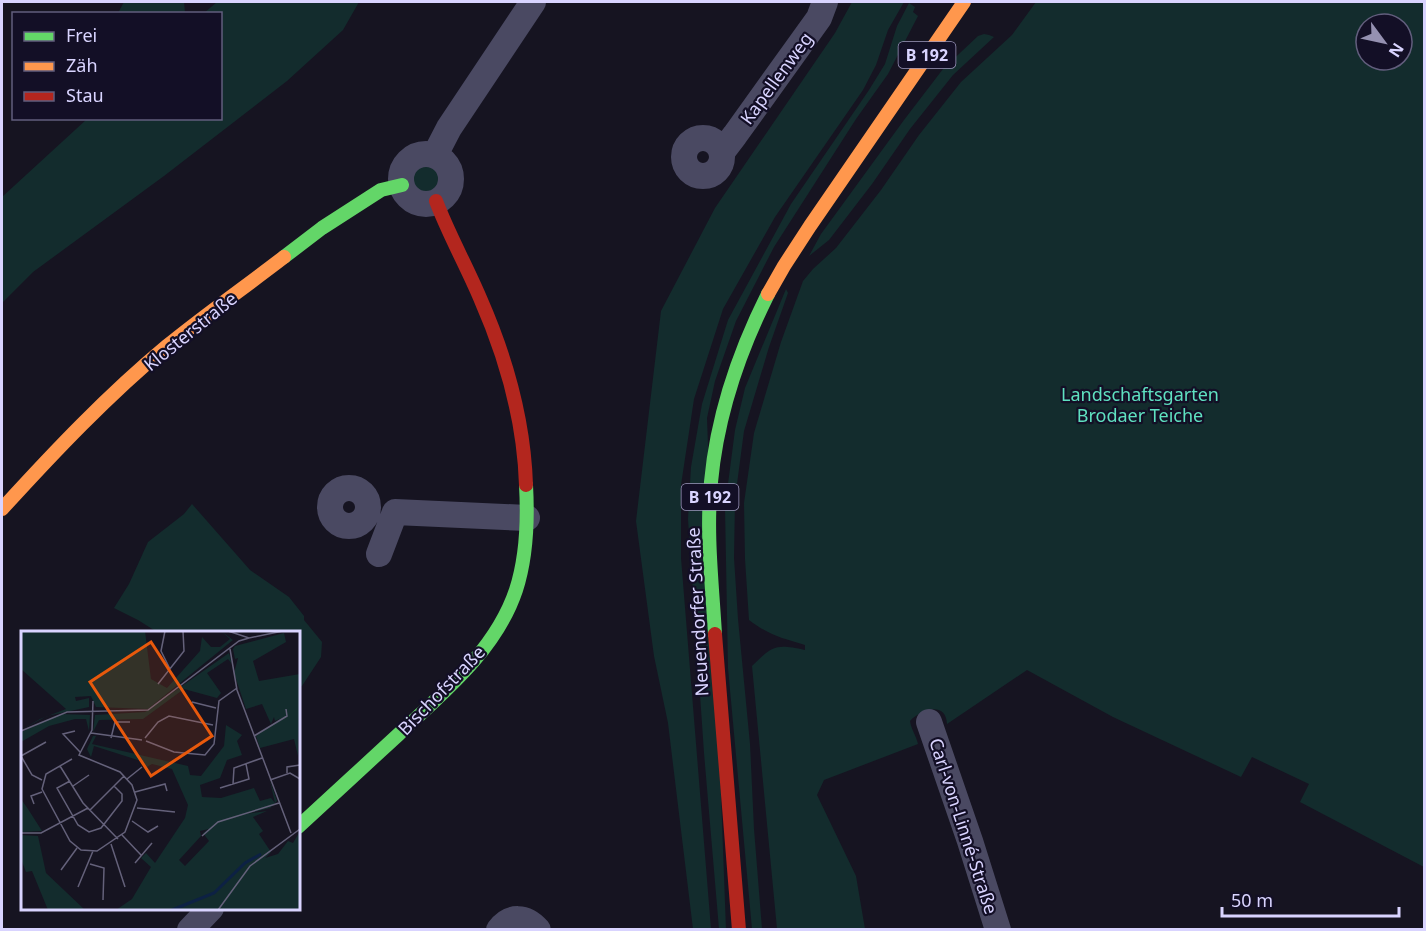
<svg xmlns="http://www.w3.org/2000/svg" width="1426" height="931" font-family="'Noto Sans',sans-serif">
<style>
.green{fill:#132c2d;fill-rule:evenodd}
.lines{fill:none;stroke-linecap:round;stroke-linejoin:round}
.street{stroke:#4a4962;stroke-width:26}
.fast{stroke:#63d668;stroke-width:14}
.slow{stroke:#ff974d;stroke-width:14}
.jam{stroke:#b3261e;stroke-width:14}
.labels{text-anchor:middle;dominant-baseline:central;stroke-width:4.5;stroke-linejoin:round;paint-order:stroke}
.shield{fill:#130f26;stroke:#9e99be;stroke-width:1.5}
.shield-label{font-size:16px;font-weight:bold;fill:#d9d4ff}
.street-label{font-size:18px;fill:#d9d4ff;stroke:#130f26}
.park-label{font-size:18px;fill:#5fe0c0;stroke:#130f26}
.inset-river{fill:none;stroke:#0d2144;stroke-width:3}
.inset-road{fill:none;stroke:#64617a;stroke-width:1.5}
.view{fill:#e8590c;fill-opacity:0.15;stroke:#e8590c;stroke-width:3}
.inset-edge{fill:none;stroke:#d9d4ff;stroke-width:3}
</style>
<rect width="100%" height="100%" fill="#161421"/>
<path class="green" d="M124,2H184L185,13H118Z
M217,2H359L343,30L287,81L164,176L33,272L2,303V197L87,119L220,118V14L204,13Z
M852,2H904L888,30L876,65L863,90L775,217L723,309L694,399L681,485V558L711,929H693L668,723L654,656L636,521L661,311L715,208L835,33Z
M1036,2H1424V867L1300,802L1309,784L1252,757L1241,777L1113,717L1027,670L947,724C946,701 921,709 910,721C911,729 916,735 918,744L824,780L817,795L856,876L865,929H777L752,666C773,645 776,644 805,650V645C782,638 770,636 749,620L745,559L744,503L754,433L781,342L803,281L813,269L836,248L881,190L919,135L961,82L1012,35ZM1366,24H1402V60H1366Z
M909,3L915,7L913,12L918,16L888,74L856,119L774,247L736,321L715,381L707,418L726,930L719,929L704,753L688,519L691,467L702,404L728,320L791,204L869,90L885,64L897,26Z
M984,34L989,35L994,37L953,75L910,129L872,184L829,240L809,256L821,234L904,120L943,69L978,36Z
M411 178a15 15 0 1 1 30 0a15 15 0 1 1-30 0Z
M786,289L788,293L769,347L744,431L735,499L734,558L738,619L750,744L754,829L762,929H752L728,668L725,507L735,430L745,388Z
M192,504L250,570L289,597L304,616V620L322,642L321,657L302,686L299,687L298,632H157L138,620L114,608L129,584L148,542L184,514Z"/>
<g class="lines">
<path class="street" d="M684 157a19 19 0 1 1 38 0a19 19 0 1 1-38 0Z
M722,152L735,135L819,18L825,2
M401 179a25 25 0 1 1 50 0a25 25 0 1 1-50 0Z
M435,155L449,128L533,2
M330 507a19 19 0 1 1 38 0a19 19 0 1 1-38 0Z
M379,554L395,512L527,518
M929,722L970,841L998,930
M190,930L211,908
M499,930C510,915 526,916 538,930"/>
<path class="fast" d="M284,257L322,228L381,190L402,185
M715,634C712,583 706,532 711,482C717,417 739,352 768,294
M298,827C332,796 365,765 399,734C444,692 496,650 516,590C527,556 528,520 526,485"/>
<path class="slow" d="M768,294L784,266L810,226L964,2
M2,509C54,452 108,395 167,346C205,315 245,287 284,257"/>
<path class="jam" d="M436,201C449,235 466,265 480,298C506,357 524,420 526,485
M715,634L739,930"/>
</g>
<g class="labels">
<g class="shield">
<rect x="898.5" y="42" width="57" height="26" rx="4.5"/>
<rect x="681.5" y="484" width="57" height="26" rx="4.5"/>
</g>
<g class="shield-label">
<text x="927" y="55">B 192</text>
<text x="710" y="497">B 192</text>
</g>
<g class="street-label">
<text transform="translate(776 78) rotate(-54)">Kapellenweg</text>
<text transform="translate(190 331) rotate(-39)">Klosterstraße</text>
<text transform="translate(697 612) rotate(-93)">Neuendorfer Straße</text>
<text transform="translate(441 690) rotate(-46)">Bischofstraße</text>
<text transform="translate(964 826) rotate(72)">Carl-von-Linné-Straße</text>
</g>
<g class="park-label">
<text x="1140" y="394">Landschaftsgarten<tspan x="1140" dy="21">Brodaer Teiche</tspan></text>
</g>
</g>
<g transform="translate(21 631)">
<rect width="279" height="279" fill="#161421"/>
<path d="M0,0H124L130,48L146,57L179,20L181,6L190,16H199L209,8L200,0L212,9L127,78L75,76L70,65L54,66L55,70L68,67V76L26,85L0,99L19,88L45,78L0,38ZM263,2L265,11L232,30L238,50L279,43L277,125L273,108L239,117L235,105L260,87L254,90L253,86L250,93L241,73L225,78L213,42L217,27L214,28L212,18L214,15ZM208,22L211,33L207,28L186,42L200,62L196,67L163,58L122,88L78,89L72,101L74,84L124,81ZM40,83L69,84L68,100L65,88H54L28,95L0,111V101ZM205,94L221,104L216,110L221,124L206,129L199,147L179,154L181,166L200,167L233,157L239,170L250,167L254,172L249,150L256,170L249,177L225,183L246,180L232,186L242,200L238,203L250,221L244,227L257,223L267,210L272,212L279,200V279H95L111,268L130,236L120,227L125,222L134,232L164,187L167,174L151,138L131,133L124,137L123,131L73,115L70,126L66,118L72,105H75L71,113L167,135L169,144L180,145L203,115ZM188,198L182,202L188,210L164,235L158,229L180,205L179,200ZM0,168L7,178L21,200L0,201ZM0,204L17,205L25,242L64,279H27L11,240L5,241L0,228Z" fill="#132c2d" fill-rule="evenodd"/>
<path class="inset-river" d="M151,279L193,262L224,232L240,223"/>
<path class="inset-road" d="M144,0L140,20L149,38M207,0L228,7L262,0M209,18L216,59L270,202M137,53L163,20L162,0M171,71L195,77M0,100L46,81L127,79L218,10L228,7M54,100L42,103L59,121M70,102L121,109M233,105L266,85L265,78M90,107L94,91H109M124,107L137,91L148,85L192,94M125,110L153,121L184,124L193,113L198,70L216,57M0,125L11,144L21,149M0,125L25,111M51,128L25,143L21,158L49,210L60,219L76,220L104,201L116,169L111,154L99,141L58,124L71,99L72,70M39,135L62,172L97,208M266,142V136L279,134M106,148L121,136M249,149L269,142L279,148M49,150L36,157L57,194L68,201L80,197L101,170V163L93,155M212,153L213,137L241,127M52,155L68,144M199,157L228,148L225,133M114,161L144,153L146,160M13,173L10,165L21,161M116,177L154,181M69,179L103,145M111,190L127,201L137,195M0,202H20L67,177M101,204L120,224M181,205L197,191L258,172M90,213L104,256M114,232L131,212M69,233L83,237L82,269M40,239L56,217M57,256L72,220M197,279L229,235L279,198"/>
<path class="view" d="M130,11L191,105L130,145L69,51Z"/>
<rect width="279" height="279" class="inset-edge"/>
</g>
<rect width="1426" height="931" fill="none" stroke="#d9d4ff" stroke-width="6"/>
<rect x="12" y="12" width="210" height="108" fill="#130f26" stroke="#625e7d" stroke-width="1.5"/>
<rect x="24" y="32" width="30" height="9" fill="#63d668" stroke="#625e7d" stroke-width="1.5"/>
<text x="66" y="42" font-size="18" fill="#d9d4ff">Frei</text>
<rect x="24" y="62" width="30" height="9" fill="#ff974d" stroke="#625e7d" stroke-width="1.5"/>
<text x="66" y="72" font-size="18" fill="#d9d4ff">Zäh</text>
<rect x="24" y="92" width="30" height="9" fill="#b3261e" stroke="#625e7d" stroke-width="1.5"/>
<text x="66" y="102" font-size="18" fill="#d9d4ff">Stau</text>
<g transform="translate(1384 42) rotate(123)"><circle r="28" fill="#130f26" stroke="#625e7d" stroke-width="1.5"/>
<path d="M0-4.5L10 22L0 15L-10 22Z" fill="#9591b1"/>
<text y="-9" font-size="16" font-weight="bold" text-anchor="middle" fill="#d9d4ff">N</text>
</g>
<path d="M1222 907v9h177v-9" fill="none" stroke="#d9d4ff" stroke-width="3"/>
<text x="1231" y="907" font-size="18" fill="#d9d4ff" stroke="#130f26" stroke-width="4.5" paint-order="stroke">50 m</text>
</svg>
